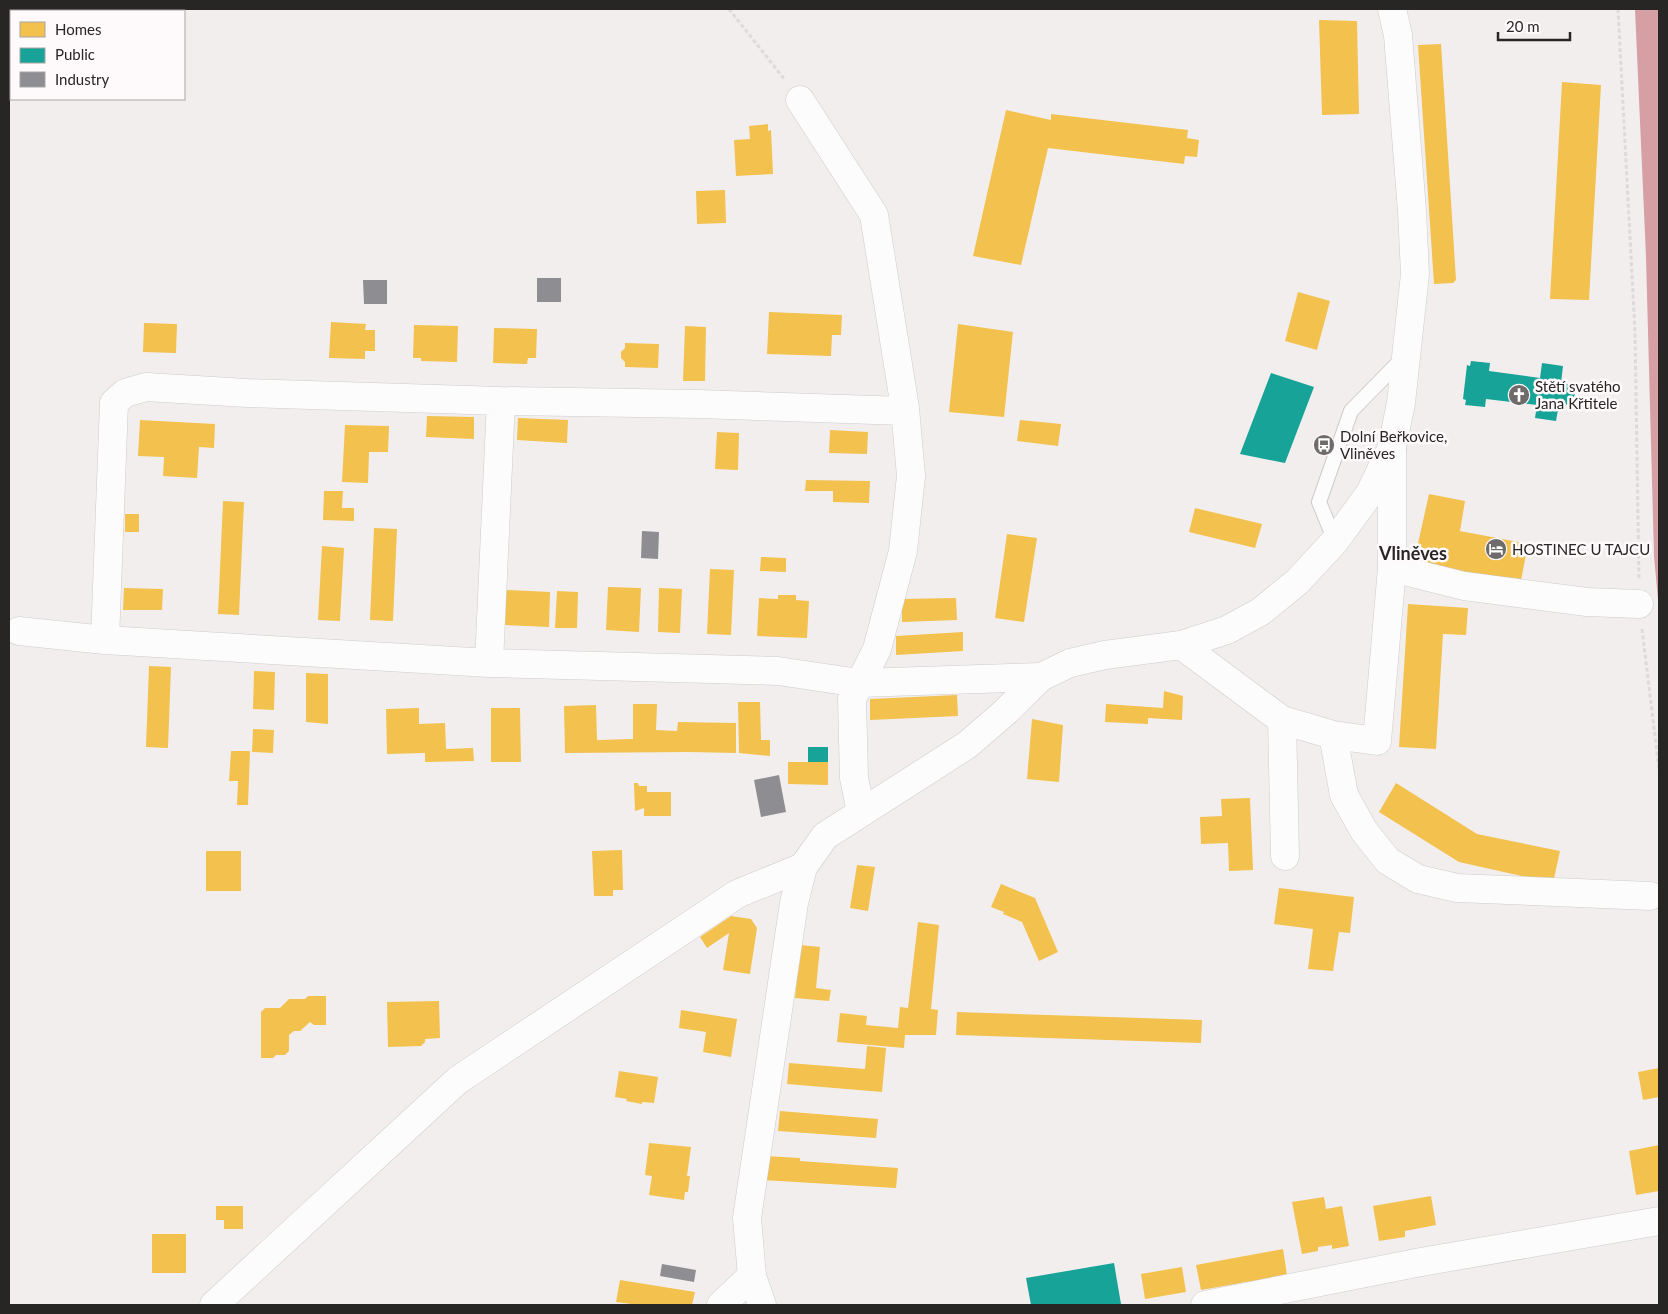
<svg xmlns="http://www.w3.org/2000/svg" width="1668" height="1314" font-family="Lato,sans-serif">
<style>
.water{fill:#d69fa4}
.homes{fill:#f2c14e}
.public{fill:#17a398}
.industry{fill:#8d8d92}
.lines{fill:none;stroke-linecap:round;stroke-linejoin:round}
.service-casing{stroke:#cecbcb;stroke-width:16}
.minor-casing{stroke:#cecbcb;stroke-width:29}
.tertiary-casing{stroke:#cecbcb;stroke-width:29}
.path{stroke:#dcdada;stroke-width:3;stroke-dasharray:4 2.5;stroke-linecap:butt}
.service{stroke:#fdfcfc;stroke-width:14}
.minor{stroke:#fdfcfc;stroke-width:28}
.tertiary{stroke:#fdfcfc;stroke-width:28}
.labels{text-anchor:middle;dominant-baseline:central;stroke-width:5;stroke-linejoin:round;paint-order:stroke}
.poi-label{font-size:15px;fill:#282525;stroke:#fefafb;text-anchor:start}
.quarter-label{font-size:18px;font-weight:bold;fill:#282525;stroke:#fefafb}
</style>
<rect width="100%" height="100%" fill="#f3eeee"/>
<path class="water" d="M1635,9H1659V611L1654,556L1646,257Z"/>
<path class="homes" d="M1319,20L1357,21L1359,114L1322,115Z
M1441,44L1456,280L1453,283L1434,284L1418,45Z
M1562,82L1601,85L1589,300L1550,299Z
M1006,110L1051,120V114L1188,130L1187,138L1199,140L1197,157L1185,156L1184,164L1048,148L1021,265L973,256Z
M768,124V131L771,130L773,174L736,176L734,140L750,139L749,126Z
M725,190L726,223L697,224L696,191Z
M1298,292L1330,301L1317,350L1285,341Z
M769,312L842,315L841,335H832L831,356L767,354Z
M331,322L366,324L365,330H375V351H365V359L329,358Z
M144,323L177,324L176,353L143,352Z
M958,324L1013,332L1004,417L949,412Z
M414,325L458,326L457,362L421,361V358H413Z
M685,326L706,327L705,381H683Z
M494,328L537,329L536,358H528L527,364L493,363Z
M625,343L659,344L658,368L625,367V362L621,358V352L625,348Z
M427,416L474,417V439L426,437Z
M518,418L568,420L567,443L517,440Z
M140,420L215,424L214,448L199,447L197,478L163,476L164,457L138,456Z
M1020,420L1061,424L1058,446L1017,441Z
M345,425L389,426L388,452H369L368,483L342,482Z
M830,430L868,432L867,454L829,453Z
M717,432L739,433L738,470L715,469Z
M806,480L870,481L869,503L833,502V491H805Z
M324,491H343L342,508H354V521L323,520Z
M1429,494L1465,501L1460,531L1528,544L1520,586L1413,566Z
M223,501L244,502L239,615L218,614Z
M1195,508L1262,524L1255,548L1189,532Z
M125,514H139V532H125Z
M374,528L397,529L393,621L370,620Z
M1007,534L1037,538L1024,622L995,618Z
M322,546L344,548L340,621L318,620Z
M761,557L786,558V572L760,571Z
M710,569L734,570L731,635L707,634Z
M608,587L641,588L639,632L606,630Z
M124,588L163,589L162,610H123Z
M659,588L682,589L680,633L658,632Z
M506,590L550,592L549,627L505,625Z
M557,591L578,592L577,628H555Z
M778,595H796V600L809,601L807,638L757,636L759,598L778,599Z
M956,598L957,620L902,622V599Z
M1408,604L1468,608L1466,635L1443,634L1436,749L1399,747Z
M963,632V651L896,655V636Z
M149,666L171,667L168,748L146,747Z
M254,671L275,672L274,710L253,709Z
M306,673L328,674V724L306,722Z
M1164,691L1183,696L1182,720L1148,718V724L1105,722L1106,704L1163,708Z
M957,695L958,716L870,720V699Z
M738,702H760L761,740H770V756L739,753Z
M633,704H657L656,730L677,731L678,722L736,723V753L688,752L565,753L564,706L596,705L597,740L633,739Z
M419,708V724L445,723L446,749L473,748L474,761L425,762V753L387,754L386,709Z
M491,708H520L521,762H491Z
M1032,719L1063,725L1059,782L1027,779Z
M253,729L274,730L273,753L252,752Z
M231,751H250L248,805H237L238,781H229Z
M788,762H828V785L788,784Z
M634,783H638L639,786H647V792H671V816H644V808L635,811Z
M1396,783L1477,834L1560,851L1553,883L1459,862L1379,812Z
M1250,798L1253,870L1229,871L1228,843L1201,844L1200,817L1222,816L1221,799Z
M622,850L623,890H613V896H594L592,851Z
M206,851H241V891H206Z
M857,865L875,867L868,911L850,908Z
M1001,884L1035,898L1058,952L1039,961L1022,922L1003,914L1004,912L991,907Z
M1279,888L1354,897L1350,933L1339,932L1333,971L1308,969L1313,929L1274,924Z
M731,916L751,919L757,928L750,974L723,970L729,933L707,948L700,937Z
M918,922L939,925L931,1009L938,1010L936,1035H905L904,1048L837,1042L840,1013L867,1016L866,1025L898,1028L900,1007L908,1008Z
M800,945L820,947L816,988L831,990L829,1001L795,998Z
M308,996H326V1025H314L310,1022L300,1031H294L289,1035V1051L285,1055H276L273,1058H261V1012L265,1008H280L289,999H305Z
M439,1001L440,1038L425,1039V1042L421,1046L388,1047L387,1002Z
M681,1010L737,1019L731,1057L703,1052L706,1032L679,1028Z
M957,1012L1202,1020L1201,1043L956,1035Z
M867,1046L886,1048L882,1092L787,1084L789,1063L865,1069Z
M1659,1068V1097L1643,1100L1638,1072Z
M619,1071L658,1077L654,1103L642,1102V1104L626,1101L627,1099L615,1097Z
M780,1111L878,1119L876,1138L778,1131Z
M649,1143L691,1147L687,1176H690L688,1192H685L684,1200L649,1195L652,1176L645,1175Z
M1659,1145V1191L1636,1195L1629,1151Z
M766,1156L800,1158V1161L898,1168L896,1188L762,1180Z
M1431,1196L1436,1225L1405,1231V1237L1379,1241L1373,1206Z
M1324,1197L1326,1209L1342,1206L1349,1246L1332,1249V1245L1318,1247V1251L1302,1254L1292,1202Z
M216,1206H243V1229H224V1220H216Z
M152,1234H186V1273H152Z
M1283,1249L1287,1275L1201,1290L1196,1265Z
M1182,1267L1186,1292L1145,1299L1141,1274Z
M620,1280L695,1292L692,1305H639L616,1302Z"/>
<path class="public" d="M1471,361L1490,363L1489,371L1540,378L1542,363L1563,366L1561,383L1573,385L1575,391L1574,400L1571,405L1559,404L1556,421L1535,418L1537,405L1486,399L1485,407L1465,405L1466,400L1463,399L1467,365L1470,366Z
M1271,373L1314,387L1285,463L1240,454Z
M808,747H828V762H808Z
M1114,1263L1121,1304L1031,1305L1026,1278Z"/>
<path class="industry" d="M537,278H561V302H537Z
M363,280H387V304H364Z
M642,531L659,532L658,559L641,558Z
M779,775L786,812L761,817L754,780Z
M662,1264L696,1270L694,1282L660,1276Z"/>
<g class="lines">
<g class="service-casing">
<path id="service" d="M1335,541L1319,502L1351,411L1404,357"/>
</g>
<g class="minor-casing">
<path id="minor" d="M800,100L874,215L905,408L911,476L903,551L877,649L852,699L854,778L861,812
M1392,568L1464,586L1587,602L1639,604
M19,631L105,640L489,663L778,671L859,683L1041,677
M105,640L114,403L125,393L146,387L247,393L501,401L699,404L905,411
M1181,645L1282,720L1285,856
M489,663L501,401
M1282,720L1333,735L1377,741L1392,568V447
M1333,735L1344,795L1364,831L1388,861L1418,879L1457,888L1650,896
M214,1305L458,1080L737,894L803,867
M721,1305L752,1276
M1205,1305L1421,1262L1659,1221"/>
</g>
<g class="tertiary-casing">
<path id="tertiary" d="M762,1305L752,1276L747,1218L794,903L803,867L825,836L967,745L1003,714L1041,677L1070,663L1105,655L1181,645L1227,630L1260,612L1297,582L1335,541L1370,493L1392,447L1401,403L1415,274L1412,211L1398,35L1392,9"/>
</g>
<path class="path" d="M729,9L785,80
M1618,9L1635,332L1639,580
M1642,629L1659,769"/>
<use href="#service" class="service"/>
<use href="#minor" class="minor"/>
<use href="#tertiary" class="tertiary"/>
</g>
<defs>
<g id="church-disc" transform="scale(1.125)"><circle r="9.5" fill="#6f6b6b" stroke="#fefafb"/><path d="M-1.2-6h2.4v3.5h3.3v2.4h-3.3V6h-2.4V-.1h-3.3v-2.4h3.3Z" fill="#fff"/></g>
<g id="bus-disc" transform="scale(1.125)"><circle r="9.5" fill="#6f6b6b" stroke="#fefafb"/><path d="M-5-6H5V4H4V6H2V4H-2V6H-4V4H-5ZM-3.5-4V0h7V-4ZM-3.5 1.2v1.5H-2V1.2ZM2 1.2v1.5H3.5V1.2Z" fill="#fff"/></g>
<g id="hotel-disc" transform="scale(1.125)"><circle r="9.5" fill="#6f6b6b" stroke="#fefafb"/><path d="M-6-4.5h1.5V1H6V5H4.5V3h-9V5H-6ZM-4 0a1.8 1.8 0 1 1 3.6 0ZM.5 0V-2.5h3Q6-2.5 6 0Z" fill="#fff"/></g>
</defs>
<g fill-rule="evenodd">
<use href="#church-disc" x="1519" y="395"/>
<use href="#bus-disc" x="1324" y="445"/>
<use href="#hotel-disc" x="1496" y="549"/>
</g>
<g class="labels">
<g class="poi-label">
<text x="1535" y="386">Stětí svatého<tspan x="1535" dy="17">Jana Křtitele</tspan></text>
<text x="1340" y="436">Dolní Beřkovice,<tspan x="1340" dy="17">Vliněves</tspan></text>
<text x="1512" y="549">HOSTINEC U TAJCU</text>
</g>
<g class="quarter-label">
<text x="1413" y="553">Vliněves</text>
</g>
</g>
<rect width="1668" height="1314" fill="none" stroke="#282525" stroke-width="20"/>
<rect x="10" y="10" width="175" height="90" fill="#fefafb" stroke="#a8a5a5"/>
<rect x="20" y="22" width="25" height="15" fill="#f2c14e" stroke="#a8a5a5"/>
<text x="55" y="35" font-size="15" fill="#282525">Homes</text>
<rect x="20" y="48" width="25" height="15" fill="#17a398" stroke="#a8a5a5"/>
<text x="55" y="60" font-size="15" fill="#282525">Public</text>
<rect x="20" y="72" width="25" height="15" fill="#8d8d92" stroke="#a8a5a5"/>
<text x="55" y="85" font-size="15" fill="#282525">Industry</text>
<path d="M1498 32v8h72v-8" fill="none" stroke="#282525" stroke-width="2.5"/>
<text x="1506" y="32" font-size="15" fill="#282525" stroke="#fefafb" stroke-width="4" paint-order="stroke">20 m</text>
</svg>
